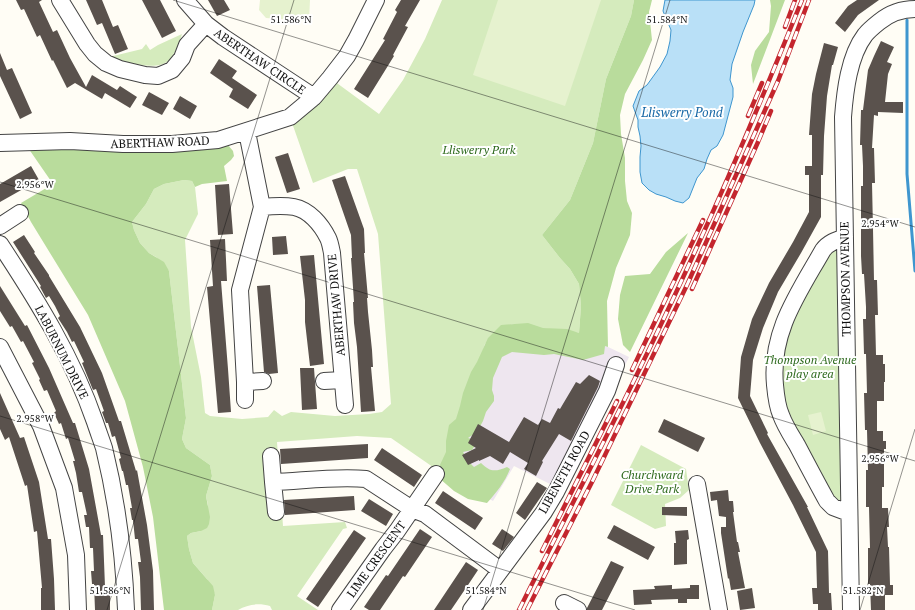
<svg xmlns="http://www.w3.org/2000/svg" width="915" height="610" font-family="'PT Serif',serif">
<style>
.industrial{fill:#eee6ef}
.green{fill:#d5ebbd}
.forest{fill:#b9dc9c}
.pitch{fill:#e6f2cf}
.water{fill:#b9e0f7;stroke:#3f96cf}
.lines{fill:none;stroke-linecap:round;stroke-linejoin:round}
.stream{stroke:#3f96cf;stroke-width:3}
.building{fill:#5a524d}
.minor-casing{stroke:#444;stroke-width:18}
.minor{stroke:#fff;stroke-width:16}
.rail-casing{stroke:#c4262e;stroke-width:4.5}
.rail{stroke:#fff;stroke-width:3;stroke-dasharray:9;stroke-linecap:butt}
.ticks{fill:none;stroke:#111;stroke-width:1;stroke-opacity:0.45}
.labels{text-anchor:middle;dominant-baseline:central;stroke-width:4;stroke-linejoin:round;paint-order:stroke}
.street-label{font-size:12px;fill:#111;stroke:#fff}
.park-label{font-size:12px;font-style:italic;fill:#2f6b1f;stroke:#fff}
.water-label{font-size:13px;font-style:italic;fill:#1768a6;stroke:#fff}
.ticks-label{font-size:10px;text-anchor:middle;fill:#111;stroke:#fff;stroke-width:4;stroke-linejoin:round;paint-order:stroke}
</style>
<rect width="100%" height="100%" fill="#fffdf5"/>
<path class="industrial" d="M512,324L579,333L629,357L564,491L514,466L493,501L443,474L485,344Z"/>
<path class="green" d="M442,0H634L631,16L606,79L593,143L570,200L542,235L560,258L570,269L579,284L581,306L579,333L512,324L485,344L443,474L391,438L357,436L277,442L283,526L345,522L347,528L343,529L297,596L318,610H272L270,606C259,603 248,604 238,610H212L215,595L207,579L193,563L189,549L187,536L191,533L201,531L208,505L206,496L212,476L210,465L186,448L182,439L186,418L169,271L156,257L149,253L140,243L134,230L132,222L146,204L154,189L164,184L184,180L192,181L195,187L198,214L185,240L191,327L201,377L205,413L210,416L242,419L268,417L274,410L282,416L291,412L335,416L369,414L382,412L391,404L378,234L357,169H348L313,183L290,117L330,78L379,114L403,80L425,39Z
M182,34C180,41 174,57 168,61C155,72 124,61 109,57L142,49L146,44L150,50L158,45Z
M836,249L838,250L842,501L838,505L783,413L780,395L783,340L826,253Z
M641,445L686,469L689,490L680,498L665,504L666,526L655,529L611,505Z"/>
<path class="forest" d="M634,0H652L649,12L652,40L643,60L625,94L620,115L621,134L625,158V181L627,201L632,213L630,235L616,268L607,301L608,347L605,346L604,354L583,360L554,354L544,355L512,352L502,357L493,378L492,390L494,396V401L486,412L483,421L477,432L468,438L472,439L476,444L472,450L463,452L469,462L474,467L481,463C490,472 495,472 507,467L510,469C505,482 496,493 487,503L468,499L454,491L439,478V467L446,452V441L449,425L456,419L460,406L463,393L471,372L477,362L488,338L501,325L528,323L543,328L567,329L579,333L581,306L579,284L570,269L560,258L542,235L570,200L593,143L606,79L631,16Z
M770,0H785L753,84L751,65L755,51L769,32L771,6Z
M223,139L233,151L234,156L231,160L224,166L227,181L202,184L195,187L192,181L184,180L164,184L154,189L146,204L132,222L134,230L140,243L149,253L164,262L169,271L186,418L182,439L186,448L210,465L212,476L206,496L210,517L209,524L207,528L201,531L191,533L187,536L189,549L193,563L213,586L215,595L212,610H164L153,517L143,467L125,401L88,315L31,222L21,203L53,184L24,142Z
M688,233L630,352L623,345L618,319L620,295L625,276L650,274L666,252Z"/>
<path class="pitch" d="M260,0H310L309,21L266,18L259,10Z
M498,0H601L565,106L473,75Z
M821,412L826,431L813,435L808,415Z"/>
<path class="water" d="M665,0H755L754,5L743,32L732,64L730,80L733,88V97L723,135L717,146L711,150L707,159L704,169L697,178L689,198L683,203L675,201L666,197L656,194L649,190L642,183L640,172V157L641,146L640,136L638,127V120L633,106L639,91L647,85L660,67L667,54L670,41L671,30L663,11Z"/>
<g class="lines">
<path class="stream" d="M907,20V174L915,271"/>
</g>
<path class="building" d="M16,0H42L39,2L53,32L57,30L70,58L86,87L92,75L117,90L120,86L137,97L130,108L105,93L102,99L75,83L67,88L53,60L52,61L40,35L37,37L24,9L21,10Z
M86,0H102L113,27L118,25L128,49L115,54L102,23L97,25Z
M142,0H160L176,31L162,38Z
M208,0H224L230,10L217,16Z
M401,0H420L405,26L408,27L393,55L394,56L368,98L354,89L385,40L383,39L397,12L395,10Z
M857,0H879L858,15L845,32L835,23L848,6Z
M881,41L894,47L887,62L892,64L888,74L885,102H903V113L878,112V116L874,115L872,148H874L875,183H872L873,229L874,280H877L878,315H875L876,355H883V364H885V382H884V401H877V431H883V441H886V449H884V487H882V508H888L889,527H887L888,547H889L890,585H893V595H885V610H871L870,584H868V548H870L869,507H866V470H868L867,430H865L864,393H867L866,354H864L863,319H866V307L864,274H862L861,256V186H863V166L862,145H860L861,110H863L868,70L874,56L876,57L874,56Z
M824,43L838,47L833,65H832L827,96L824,136L823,175H821V217L801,253L778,292L763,328L753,360L750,396L768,433L767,434L808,507H807L828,551L829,593H831L832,610H818V604H813L812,588H817L816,552L793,505L760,443L738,398L741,357L752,319L769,283L793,242L809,212V175H805V166H812V135H809L812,94L816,74Z
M0,53L7,70L12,68L32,113L20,119L0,76Z
M219,59L237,71L232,78L257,95L248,109L229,97L233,89L210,73Z
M149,92L169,103L162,115L142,105Z
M180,96L197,106L190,119L173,109Z
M288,153L300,189L287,193L275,157Z
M31,166L39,180L0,202V184Z
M345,176L364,229L365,253H364L368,298H367L368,312L372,350L373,367H371L375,411L361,412L357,347L354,323L353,302H354L351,258H352L351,235L332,180Z
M229,184L233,234L218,235L215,185Z
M24,235L35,252L34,253L49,275V276L80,327L102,373L119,421H121L136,471L137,470L147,525L153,571L154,610H141L140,577L138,562H141L138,539H135L133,520H132L130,508H132L128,485H126L123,471H122L119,459L121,458L115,436L112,437L108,423H106L102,412L104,411L96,389L93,390L82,363L84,362L74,341L72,342L67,332L58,318L60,316L55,306L49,296L46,298L40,287L41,286L13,242Z
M286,236L288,254L273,255L272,237Z
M225,239L227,281H221L228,369L231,412L218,413L207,287L213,286L210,240Z
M314,255L324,364L310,366L305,322V300L300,256Z
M270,285L278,373L269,374L264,372L257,286Z
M0,286L25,326L27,325L49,368L73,423H75L89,469L101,535H103L105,587H110V610H95L94,584H92L91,571H94L93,548H90L89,527H86L84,515H87L82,492H79L76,473L73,461H75L68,438L66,439L61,423L59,424L54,413L56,411L47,390L44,391L39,380L40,379L32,363L34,362L23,341L21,342L12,326L10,327L0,311Z
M300,368H314L315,382L317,409L302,410Z
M589,375L600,381L598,387L571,441L559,434L542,461L543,462L536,476L524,469L528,463L510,452L503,464L490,456L479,461V460L468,465L462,455L476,448L468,443L478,424L509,442L524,417L538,425L542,419L550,423L558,408L560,409L576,382L580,384Z
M0,393L20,438L24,437L39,482L48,539H51L54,579L55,610H41V588H42L37,531L34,532L27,485L25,486L9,437L5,440L0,429Z
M664,419L705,438L698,452L658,432Z
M368,444V458L281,464L280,449Z
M382,448L422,475L414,487L374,460Z
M537,482L547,488L525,520L516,513Z
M728,490L729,501H733L734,512H733L737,542H738L740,552H738L745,588L731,590L729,578L728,579L721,533V527H726V517L719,516L717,500L711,501L710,492Z
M443,491L483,518L475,530L435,503Z
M354,496L355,510L285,515L284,500Z
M369,499L393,514L386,526L361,511Z
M662,507H687V516L662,515Z
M614,525L655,547L648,560L607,538Z
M420,529L432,537L405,577L403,576L380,610H369L364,607L386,575L388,576Z
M502,529L514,537L503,551L492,544Z
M354,530L366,538L318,607L306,599Z
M688,530L689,539L687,540V564L674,565V543H676L675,531Z
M611,561L624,567L602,610H587V608Z
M466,562L478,570L468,585L451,610H434Z
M672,585V589L690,588V585H699V599H687V603H678V599L651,600L652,604L634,605L633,590L655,589L654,586Z
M752,588L755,608L740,610L737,591Z"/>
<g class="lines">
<g class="minor-casing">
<path id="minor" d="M60,0L87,44L95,54L106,63L120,69L145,75L158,76L172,70L182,58L187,45L206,24
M185,0L206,24L223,37L314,97
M0,143L70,141L123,144H172L218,140L290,117L314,97L330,78L347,56L356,40L376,0
M262,207C272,206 283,205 294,207C309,210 321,224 328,238C330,242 331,248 332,253L345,405
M0,226L20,213
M845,237C836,240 828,243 823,250C798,294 770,332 775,385C776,396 777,406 781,415C785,426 791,435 797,445C807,464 817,483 827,501L833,507L849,513
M0,244C37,300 73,358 95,422C98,431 101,439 104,448C117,501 124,556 126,610
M0,347L41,426L64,488L76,555L78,610
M324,381L343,380
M245,382L263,381
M245,400V382L240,290L262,207L249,142L247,131
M271,456L273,482C302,481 337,476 366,479L412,509L425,514L500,570
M273,482L276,512
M697,484L719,610
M564,603L578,610
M340,610L383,549L397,531L436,474
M471,610L544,512L556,492L607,391L616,365
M851,610L843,117C845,91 849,56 865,35C869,30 874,26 879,22C890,13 901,9 915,9"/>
</g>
<use href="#minor" class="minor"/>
<g class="rail-casing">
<path id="rail" d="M785,27L795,0
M748,116L762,83
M692,289L758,142L771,111
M632,370L703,220
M542,551L617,401
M519,610C579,490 641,371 696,249C734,167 768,84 802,0
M527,610L592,482L687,285L778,81L809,0"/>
</g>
<use href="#rail" class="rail"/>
</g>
<path class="ticks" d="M173,0L915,227M0,182L915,461M0,416L635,610M107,610L294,0M483,610L670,0M860,610L915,429"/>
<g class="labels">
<g class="street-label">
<text transform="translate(260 61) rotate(34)">ABERTHAW CIRCLE</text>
<text transform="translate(160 142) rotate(-2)">ABERTHAW ROAD</text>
<text transform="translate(845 279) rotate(-91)">THOMPSON AVENUE</text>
<text transform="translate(336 305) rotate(-95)">ABERTHAW DRIVE</text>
<text transform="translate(62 352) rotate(63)">LABURNUM DRIVE</text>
<text transform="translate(564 472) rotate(-61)">LIBENETH ROAD</text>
<text transform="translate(376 559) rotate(-54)">LIME CRESCENT</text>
</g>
<g class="park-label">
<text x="479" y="149">Lliswerry Park</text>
<text x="810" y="359">Thompson Avenue<tspan x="810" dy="14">play area</tspan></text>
<text x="652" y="474">Churchward<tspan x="652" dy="14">Drive Park</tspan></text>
</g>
<g class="water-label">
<text x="682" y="112">Lliswerry Pond</text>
</g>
</g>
<g class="ticks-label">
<text x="291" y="23">51.586°N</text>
<text x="667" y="23">51.584°N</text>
<text x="35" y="188">2.956°W</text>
<text x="880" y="227">2.954°W</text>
<text x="35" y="422">2.958°W</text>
<text x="880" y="462">2.956°W</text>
<text x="110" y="594">51.586°N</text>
<text x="486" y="594">51.584°N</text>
<text x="863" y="594">51.582°N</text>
</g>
</svg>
